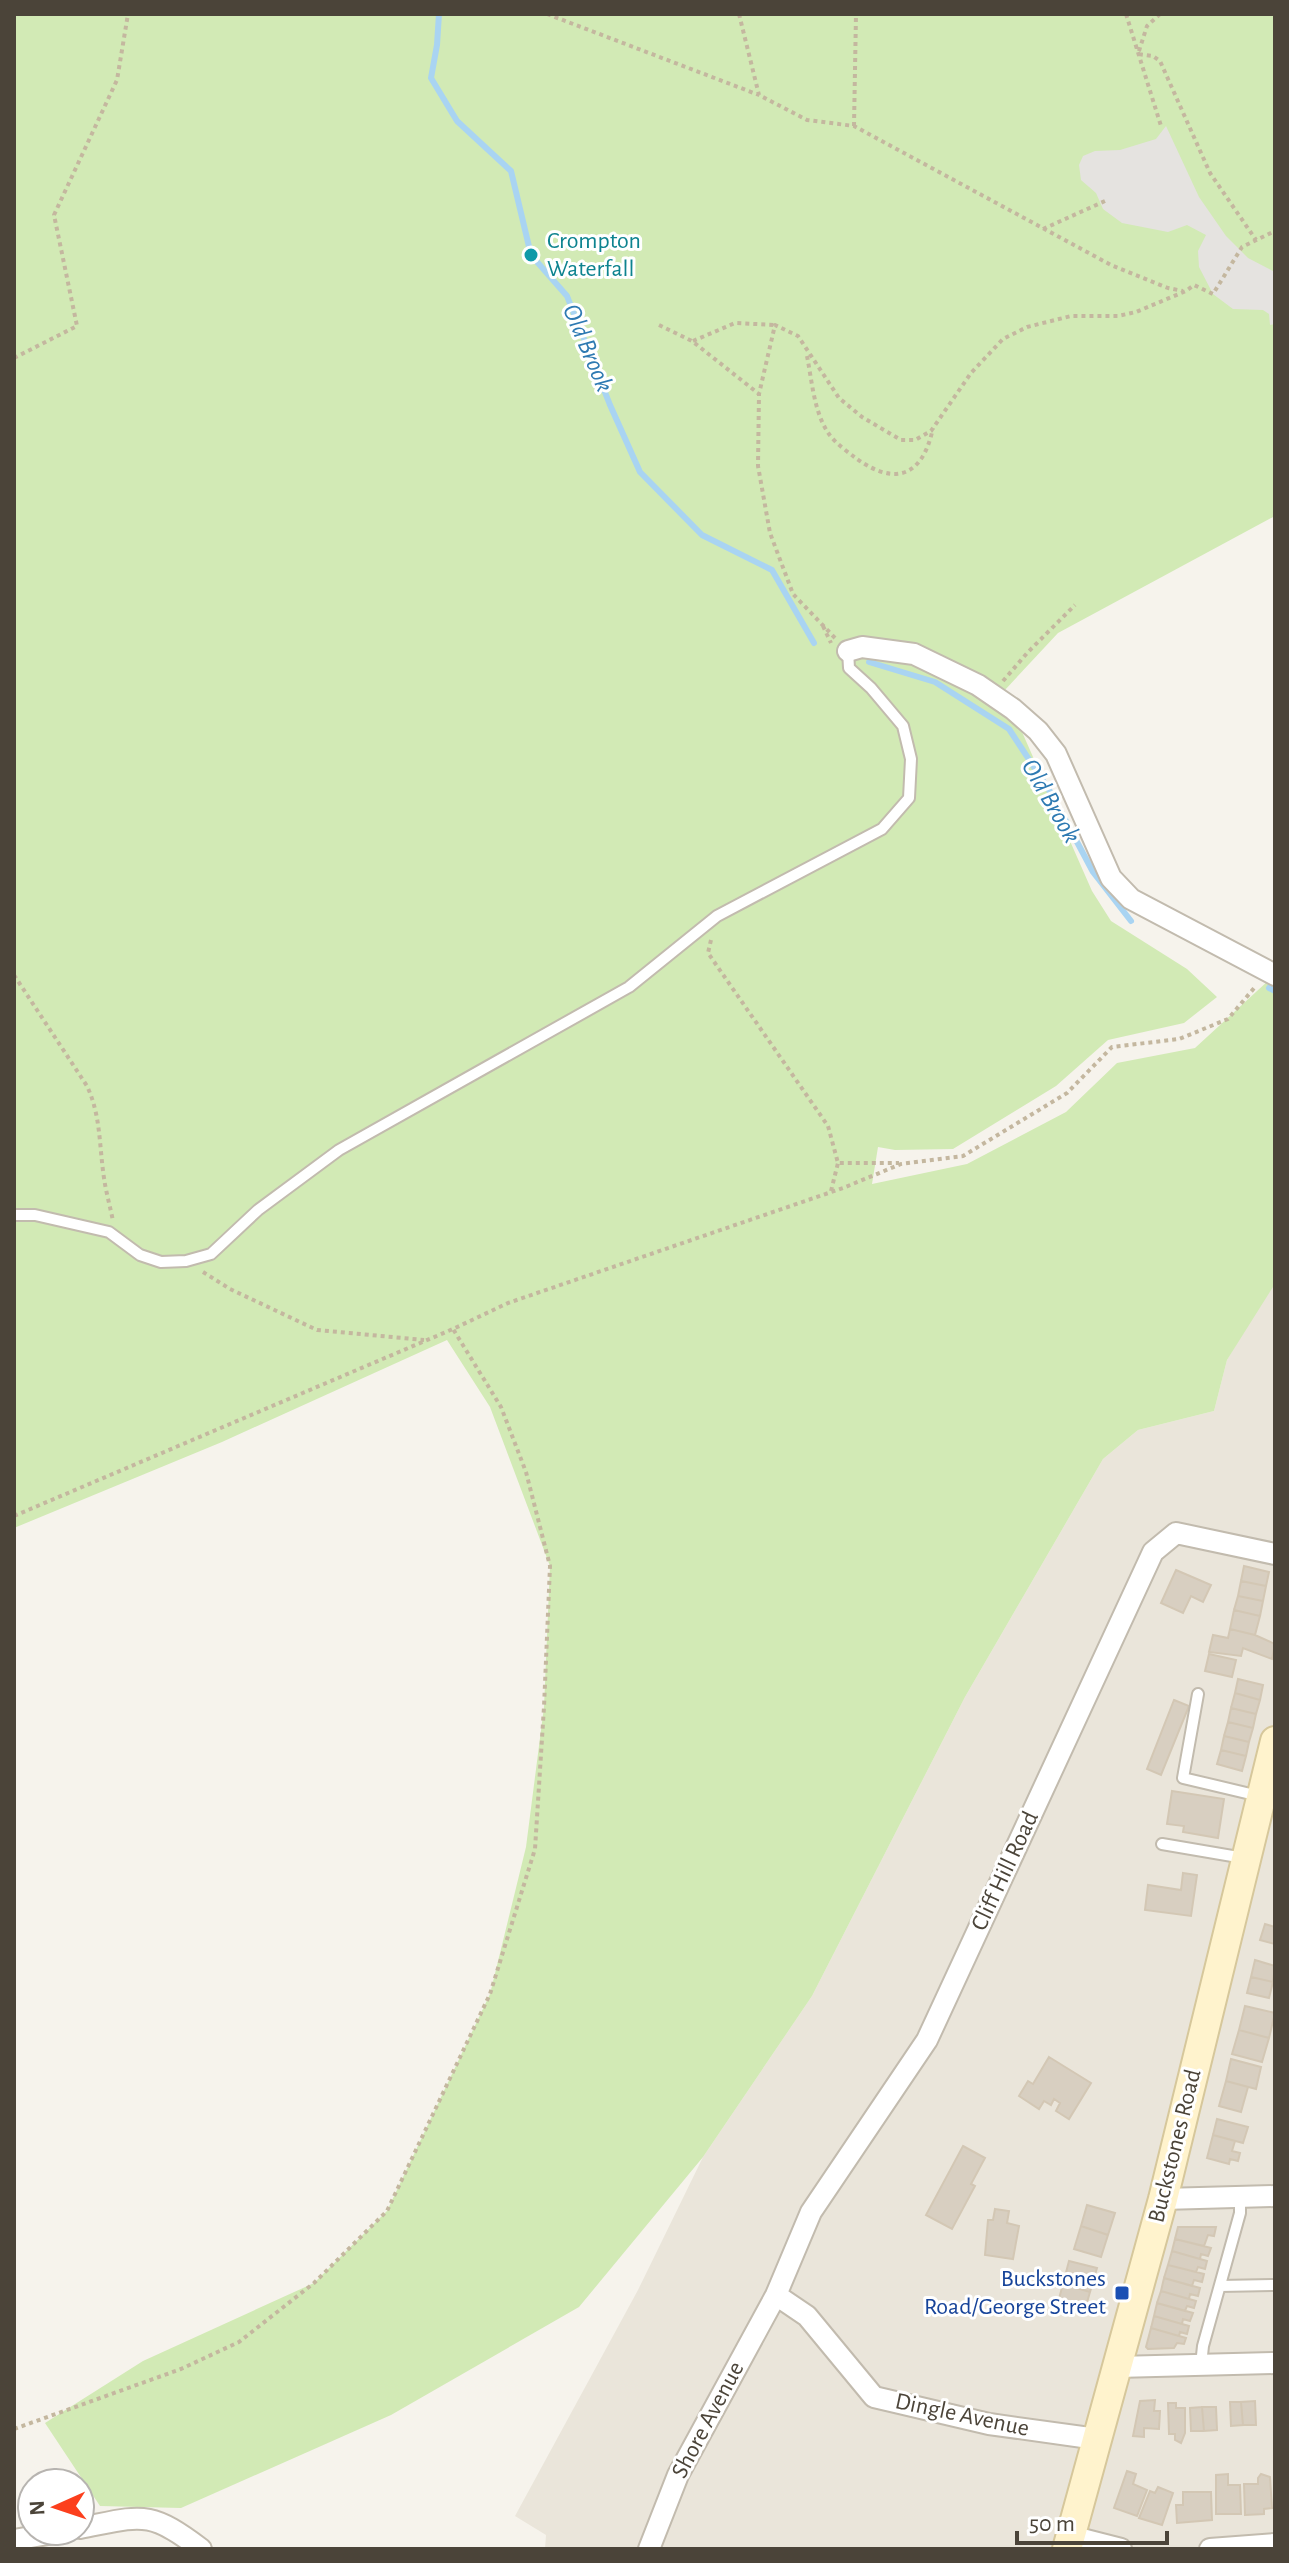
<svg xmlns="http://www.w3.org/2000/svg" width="1289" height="2563" font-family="'Alegreya Sans',sans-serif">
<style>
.residential{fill:#eae5da}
.green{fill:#d2eab5}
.parking{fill:#e5e3e0}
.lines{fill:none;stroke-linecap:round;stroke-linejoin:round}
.stream{stroke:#a9d4f2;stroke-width:6}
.building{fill:#d8cfc1;stroke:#d3c7b4;stroke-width:2}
.lane-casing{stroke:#c2bbae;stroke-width:14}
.street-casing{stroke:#c2bbae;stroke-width:24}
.secondary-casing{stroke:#d6c79b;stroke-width:32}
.path{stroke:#c4b79f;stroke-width:4;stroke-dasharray:4 4;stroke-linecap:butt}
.lane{stroke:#fff;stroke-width:10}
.street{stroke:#fff;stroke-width:20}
.secondary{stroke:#fff3cd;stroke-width:28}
.culture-dot{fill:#0f9aa8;stroke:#fff;stroke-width:3}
.transit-dot{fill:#1a4fb4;stroke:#fff;stroke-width:3}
.labels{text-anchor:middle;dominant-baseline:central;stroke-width:6;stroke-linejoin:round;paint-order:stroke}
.culture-label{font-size:24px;fill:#0d838f;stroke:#fff;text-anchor:start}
.street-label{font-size:24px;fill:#4b4439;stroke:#fff}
.transit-label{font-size:24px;fill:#164399;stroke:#fff;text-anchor:end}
.water-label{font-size:26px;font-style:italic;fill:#2e7ab2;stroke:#fff}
</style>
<rect width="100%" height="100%" fill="#f6f3ec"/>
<path class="residential" d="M1275,1279V2549H545L546,2535L515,2516L638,2290L703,2157L812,1996L965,1697L1103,1459L1138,1430L1214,1411L1227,1360Z"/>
<path class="green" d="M14,14H1275V516L1058,633L1004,691L1092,891L1111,921L1187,969L1217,997L1184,1023L1108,1040L1056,1086L953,1149L895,1150L878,1147L872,1184L967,1164L1066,1112L1117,1063L1195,1048L1269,980L1275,982V1279L1273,1287L1227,1360L1214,1411L1138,1430L1103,1459L965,1697L812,1996L703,2157L579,2307L391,2415L181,2508L100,2506L45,2423L143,2361L314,2283L387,2211L490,1994L526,1847L544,1707L550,1566L490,1407L447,1340L222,1442L14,1528Z"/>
<path class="parking" d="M1166,126L1199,197L1226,236L1248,258L1275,272V324L1270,325L1269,314L1263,310L1233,309L1213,294L1199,267L1198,251L1206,235L1187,225L1168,232L1122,223L1103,209L1096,193L1081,180L1079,165L1083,156L1095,151L1120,150L1156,139Z"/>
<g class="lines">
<path class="stream" d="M439,14L437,45L431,78L457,121L511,171L531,255L567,296L610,405L640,472L702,535L772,570L814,643
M869,662L935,682L1009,729L1051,793L1093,872L1131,921
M1269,988L1275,991"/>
</g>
<path class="building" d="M1244,1566L1269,1572L1266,1586L1241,1581Z
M1176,1570L1211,1585L1203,1602L1191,1596L1183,1613L1161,1603Z
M1241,1581L1266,1586L1263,1601L1238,1596Z
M1238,1596L1263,1601L1260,1616L1234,1610Z
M1234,1610L1260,1616L1255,1635L1230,1629Z
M1230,1629L1255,1635L1275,1644L1272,1659L1243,1648L1241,1656L1209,1652L1213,1635L1228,1638Z
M1209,1654L1236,1660L1232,1677L1205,1671Z
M1238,1679L1263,1685L1260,1700L1235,1693Z
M1235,1693L1260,1700L1256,1714L1231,1708Z
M1174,1700L1189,1706L1161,1775L1147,1769Z
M1231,1708L1256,1714L1253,1728L1228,1722Z
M1228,1722L1253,1728L1249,1742L1224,1736Z
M1224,1736L1249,1742L1246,1756L1221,1750Z
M1221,1750L1246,1756L1242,1771L1217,1764Z
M1172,1791L1224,1799L1218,1838L1183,1832L1184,1826L1167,1824Z
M1183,1873L1197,1875L1191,1916L1145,1910L1148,1885L1181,1890Z
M1265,1924L1275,1927V1944L1260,1940Z
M1255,1960L1275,1966L1273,1982L1251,1977Z
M1251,1977L1273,1982L1269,1998L1247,1993Z
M1245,2006L1275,2013L1269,2038L1239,2030Z
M1239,2030L1269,2038L1262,2062L1232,2054Z
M1049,2057L1091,2083L1069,2119L1056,2111L1060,2103L1054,2099L1051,2105L1044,2101L1039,2109L1019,2096L1028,2081L1033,2084Z
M1231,2059L1261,2067L1256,2089L1226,2081Z
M1226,2081L1248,2087L1241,2112L1219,2106Z
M1217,2119L1248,2127L1243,2143L1213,2135Z
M1213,2135L1235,2141L1232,2151L1240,2153L1238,2161L1230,2159L1229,2164L1207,2158Z
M963,2146L985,2158L971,2184L975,2186L952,2229L926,2215Z
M1087,2205L1115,2213L1108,2235L1081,2226Z
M995,2209L1009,2211L1007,2223L1019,2226L1013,2259L985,2255L988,2220H993Z
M1081,2226L1108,2235L1101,2257L1074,2249Z
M1178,2227H1216L1214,2236L1208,2235L1204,2246L1175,2239Z
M1175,2239L1211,2248L1208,2256L1201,2254L1200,2259L1172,2251Z
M1172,2251L1207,2261L1205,2269L1198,2267L1196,2272L1168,2265Z
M1069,2261L1097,2268L1090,2292L1063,2284Z
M1168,2265L1204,2274L1202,2282L1194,2280L1192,2286L1164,2278Z
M1164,2278L1200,2288L1198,2296L1190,2294L1189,2299L1161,2291Z
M1063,2284L1090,2292L1084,2313L1057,2306Z
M1161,2291L1196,2301L1194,2308L1187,2306L1185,2311L1157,2303Z
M1157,2303L1193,2313L1190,2321L1183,2319L1182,2324L1154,2316Z
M1154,2316L1189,2326L1187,2334L1180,2332L1179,2336L1151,2328Z
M1151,2328L1186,2338L1184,2344L1177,2343L1174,2348L1148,2349L1146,2347Z
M1155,2400L1154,2411H1160L1159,2429L1144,2428V2437L1133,2436L1140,2401Z
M1255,2401L1256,2425H1243L1241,2402Z
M1230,2402H1241L1243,2425L1231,2426Z
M1168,2403H1176V2408H1185V2433L1181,2443L1175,2440V2434H1169Z
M1202,2407L1204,2431H1191L1190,2408Z
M1202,2407H1216L1217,2430L1204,2431Z
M1127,2471L1136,2474L1133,2484L1147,2490L1137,2516L1114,2508Z
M1228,2474V2485H1240L1241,2514H1216V2475Z
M1261,2474L1270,2477L1272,2508L1264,2509V2514L1245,2515L1244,2484H1258V2478Z
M1158,2487L1173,2493L1162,2525L1139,2518L1150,2491L1155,2493Z
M1183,2492H1211L1212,2520L1177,2523L1176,2505H1183Z"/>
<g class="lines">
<g class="lane-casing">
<path id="lane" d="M14,1215H35L109,1232L140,1255L161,1262L186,1261L211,1254L258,1210L339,1150L629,987L717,916L882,829L909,798L911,759L903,726L871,688L849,668L848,651
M1198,1694L1183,1778L1259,1796
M1162,1844L1244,1858
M1220,2286L1275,2285
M1201,2365L1203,2346L1240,2213V2197"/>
</g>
<g class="street-casing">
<path id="street" d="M848,651L862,647L914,654L978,685L1013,709L1038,731L1056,754L1111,878L1131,899L1275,975
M1163,2199L1275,2196
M776,2295L807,2316L874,2397L989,2424L1097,2439
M1117,2367L1275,2363
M80,2528C142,2516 148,2509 201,2549
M1070,2536L1121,2549
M14,2540L65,2531
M649,2549L678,2475L776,2295L811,2212L927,2040L1153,1552L1176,1533L1275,1554
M1210,2549L1275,2544"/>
</g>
<g class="secondary-casing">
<path id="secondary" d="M1067,2549L1163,2199L1275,1741"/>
</g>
<path class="path" d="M547,14L759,95
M739,14L759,95L807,120L854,126L1111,265L1168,288L1183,291
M1126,14L1161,126
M1160,14L1147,26L1138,54L1153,56L1160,61L1210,173L1256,240
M854,126L856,14
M1043,229L1105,201
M659,325L692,341L759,394
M693,341L735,323L775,325
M807,356C812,381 814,413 829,434C836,444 848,452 857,459C897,487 923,475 933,428
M14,358L77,326L54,215L117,80L128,14
M823,626L831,643
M835,638L793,594L770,533L758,466L759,394L775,325L798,336L839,398L862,417L901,440H915L931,431L971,373L1003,339L1027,327L1071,316H1118L1136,312L1186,291L1194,285L1213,294L1242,247L1275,231
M1003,681L1028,652L1075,605
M711,940L708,953L828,1126L838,1163H899
M14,975L87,1086C101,1116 99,1145 104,1178C106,1192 110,1206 113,1221
M831,1191L838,1163
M203,1272L230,1289L317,1330L424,1340
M14,1516L453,1329L508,1303L843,1188L901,1164L963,1156L1067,1093L1112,1047L1179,1039L1228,1019L1255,987
M14,2429L181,2369L239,2342L314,2283L387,2211L490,1994L535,1849L544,1707L550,1566L526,1472L501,1407L453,1329"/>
<use href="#lane" class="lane"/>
<use href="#street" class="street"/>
<use href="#secondary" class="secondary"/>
</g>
<circle class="culture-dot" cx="531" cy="255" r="8"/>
<rect class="transit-dot" x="1114" y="2285" width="16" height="16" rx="4"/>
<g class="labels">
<g class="culture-label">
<text x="547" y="241">Crompton<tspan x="547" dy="28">Waterfall</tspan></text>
</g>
<g class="street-label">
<text transform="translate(1005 1871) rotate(-65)">Cliff Hill Road</text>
<text transform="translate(1175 2146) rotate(-76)">Buckstones Road</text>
<text transform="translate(962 2415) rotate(12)">Dingle Avenue</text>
<text transform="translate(708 2420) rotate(-62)">Shore Avenue</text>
</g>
<g class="transit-label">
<text x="1106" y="2279">Buckstones<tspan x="1106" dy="28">Road/George Street</tspan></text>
</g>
<g class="water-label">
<text transform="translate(588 348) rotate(67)">Old Brook</text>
<text transform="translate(1051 801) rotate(60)">Old Brook</text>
</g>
</g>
<rect width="1289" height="2563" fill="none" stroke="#4b4439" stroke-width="32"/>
<g transform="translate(56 2507) rotate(267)"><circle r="38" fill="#ffffff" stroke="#b7b4b0" stroke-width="2"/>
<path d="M0-6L14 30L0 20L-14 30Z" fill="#fc3f1d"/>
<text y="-12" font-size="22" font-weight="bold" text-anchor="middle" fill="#4b4439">N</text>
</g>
<path d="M1017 2531v12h150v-12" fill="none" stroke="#4b4439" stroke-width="4"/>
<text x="1029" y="2531" font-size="24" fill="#4b4439" stroke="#ffffff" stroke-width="6" paint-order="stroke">50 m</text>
</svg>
